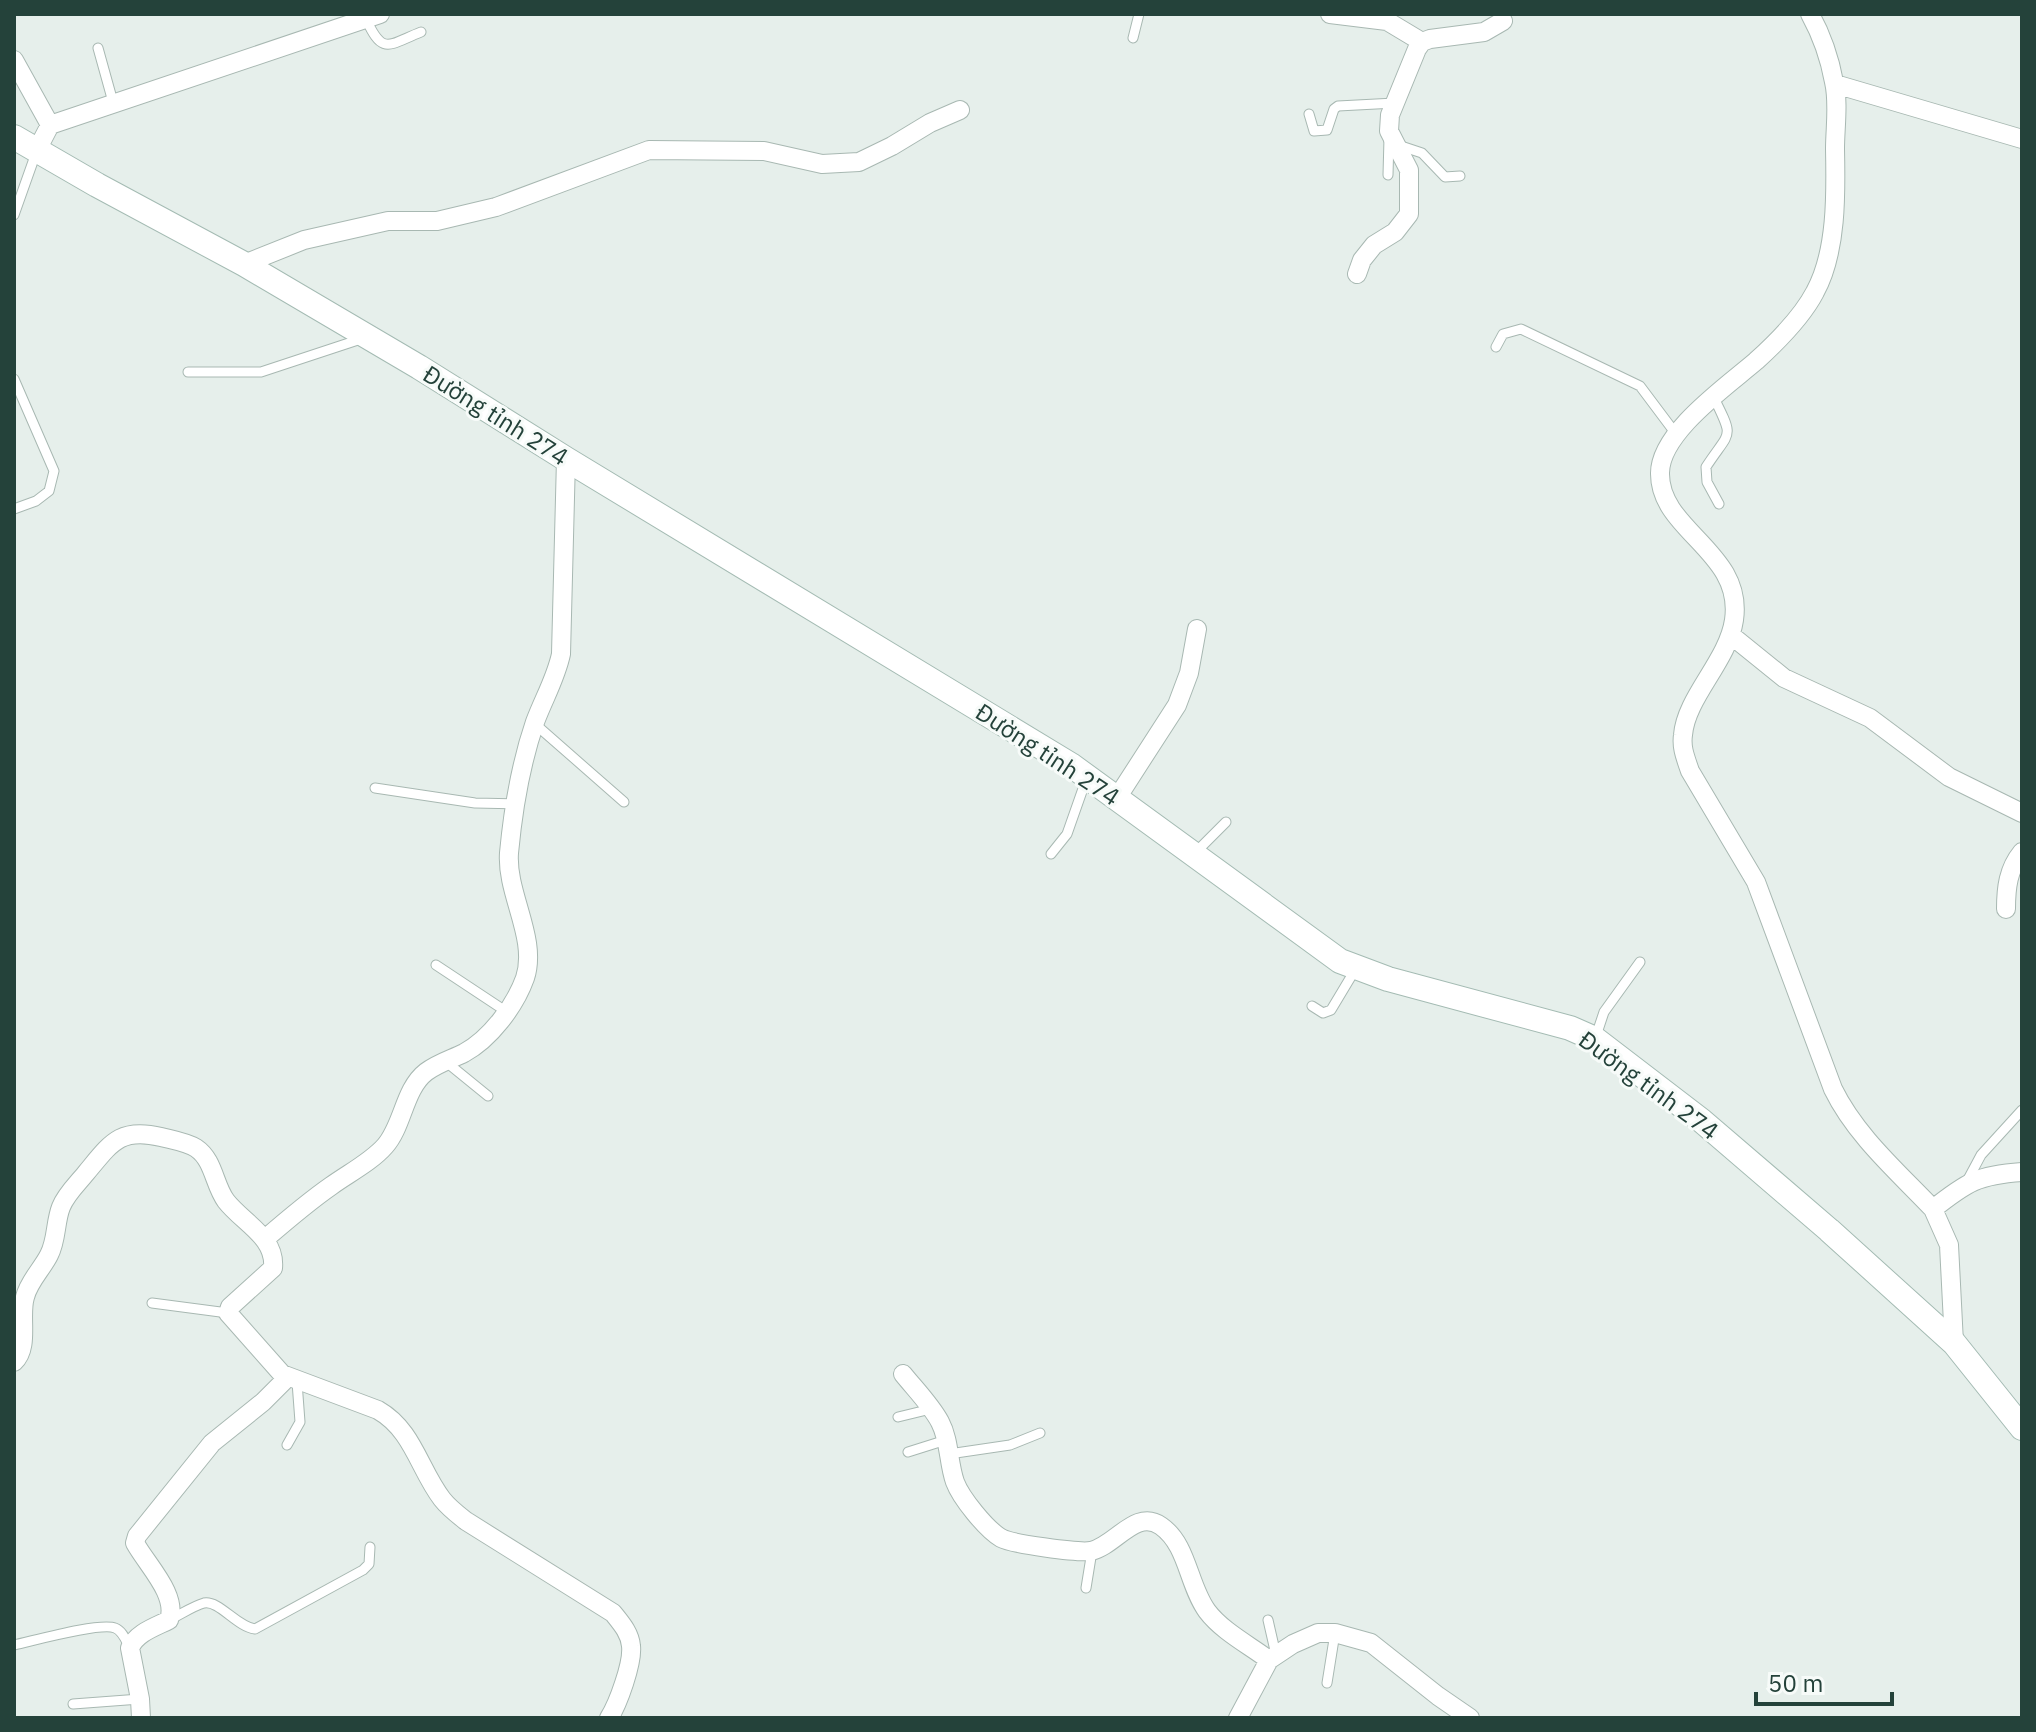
<svg xmlns="http://www.w3.org/2000/svg" width="2036" height="1732" font-family="'IBM Plex Sans',sans-serif">
<style>
.lines{fill:none;stroke-linecap:round;stroke-linejoin:round}
.lane-casing{stroke:#a8b8b2;stroke-width:11}
.street-casing{stroke:#a8b8b2;stroke-width:20}
.secondary-casing{stroke:#a4bbb3;stroke-width:26}
.lane{stroke:#fff;stroke-width:9}
.street{stroke:#fff;stroke-width:18}
.secondary{stroke:#fff;stroke-width:24}
.labels{text-anchor:middle;dominant-baseline:central;stroke-width:6;stroke-linejoin:round;paint-order:stroke}
.street-label{font-size:24px;fill:#24423a;stroke:#f7fbf9}
</style>
<rect width="100%" height="100%" fill="#e6efeb"/>
<g class="lines">
<g class="lane-casing">
<path id="lane" d="M366,19C383,56 388,45 421,32
M1133,38L1139,14
M98,48L113,102
M1309,114L1314,131L1327,130L1334,109L1338,106L1395,103
M1398,145L1422,153L1445,177L1460,176
M1388,175L1389,138
M14,215L36,153
M1496,347L1503,334L1521,329L1640,386L1676,434
M188,372H261L364,338
M14,379L54,471L49,491L36,501L14,509
M1714,398C1735,440 1730,430 1706,467L1707,482L1719,504
M535,724L624,802
M375,788L475,803L516,804
M1195,853L1226,822
M1051,854L1067,834L1086,780
M436,965L507,1012
M1312,1006L1323,1013L1331,1010L1355,970
M1596,1036L1604,1012L1640,962
M445,1061L488,1096
M1966,1183L1981,1155L2022,1110
M152,1303L228,1313
M898,1417L931,1409
M287,1445L300,1422L297,1382
M908,1452L946,1440
M949,1454L1010,1445L1040,1433
M1086,1588L1092,1551
M169,1620C180,1615 193,1606 204,1603C219,1600 237,1627 255,1629L363,1570L369,1564L370,1547
M1268,1620L1276,1655
M14,1645C33,1641 100,1622 115,1628C123,1631 126,1641 130,1648
M1327,1683L1335,1633
M73,1704L140,1699"/>
</g>
<g class="street-casing">
<path id="street" d="M1330,14L1387,21L1422,42
M1810,14C1821,34 1830,60 1834,82C1839,103 1835,128 1835,149C1836,193 1837,252 1815,292C1802,317 1777,342 1756,361C1727,386 1659,433 1660,474C1660,531 1744,552 1734,620C1728,661 1686,697 1683,735C1681,748 1686,759 1690,771L1756,882L1833,1089C1856,1136 1898,1172 1933,1209L1949,1245L1954,1343
M14,60L50,125
M1835,84L2022,139
M37,150L50,125L380,14
M244,264L304,240L388,221H437L496,207L649,150L764,151L822,164L859,162L892,146L930,123L960,110
M1357,274L1362,260L1374,245L1395,232L1409,214V170L1389,131L1390,115L1417,49L1422,42L1430,39L1484,32L1503,21
M1732,636L1784,678L1870,718L1949,777L2022,813
M1117,798L1177,705L1189,673L1197,629
M2006,909C2006,888 2008,869 2022,852
M1933,1209C1967,1182 1978,1175 2022,1172
M265,1239C287,1220 308,1202 331,1186C349,1173 371,1162 385,1146C403,1126 404,1089 426,1072C438,1063 452,1059 464,1053C490,1039 515,1006 525,978C538,938 506,894 509,853C513,810 521,763 535,722C544,698 556,678 561,654L566,459
M14,1362C30,1347 19,1316 25,1297C29,1281 42,1269 49,1255C57,1240 55,1222 61,1207C66,1194 78,1183 86,1173C111,1143 120,1127 161,1137C173,1140 186,1142 196,1148C214,1160 214,1185 226,1201C243,1223 276,1237 273,1268L230,1307L228,1313L282,1374L378,1410C413,1430 419,1469 442,1499C449,1508 457,1514 466,1521L613,1613C621,1623 630,1633 631,1646C633,1663 618,1704 609,1718
M903,1374C915,1389 931,1405 940,1422C950,1441 948,1462 955,1482C961,1498 986,1529 1001,1538C1012,1544 1078,1553 1091,1551C1115,1546 1136,1508 1161,1526C1188,1545 1188,1585 1207,1611C1222,1631 1249,1645 1269,1660
M141,1718L140,1699L130,1648C136,1633 155,1627 169,1620C178,1595 147,1565 135,1543L137,1536L212,1443L263,1402L288,1377
M1238,1718L1269,1660L1293,1644L1318,1633H1335L1371,1643L1438,1696L1470,1718"/>
</g>
<g class="secondary-casing">
<path id="secondary" d="M14,137L97,185L244,264L419,367L566,459L1071,765L1340,961L1388,979L1570,1028L1595,1039L1702,1121L1829,1230L1954,1343L2022,1428"/>
</g>
<use href="#lane" class="lane"/>
<use href="#street" class="street"/>
<use href="#secondary" class="secondary"/>
</g>
<g class="labels">
<g class="street-label">
<text transform="translate(496 415) rotate(32)">Đường tỉnh 274</text>
<text transform="translate(1048 754) rotate(33)">Đường tỉnh 274</text>
<text transform="translate(1649 1085) rotate(36)">Đường tỉnh 274</text>
</g>
</g>
<rect width="2036" height="1732" fill="none" stroke="#24423a" stroke-width="32"/>
<path d="M1756 1692v12h136v-12" fill="none" stroke="#24423a" stroke-width="4"/>
<text x="1768" y="1692" font-size="24" fill="#24423a" stroke="#f7fbf9" stroke-width="6" paint-order="stroke">50 m</text>
</svg>
